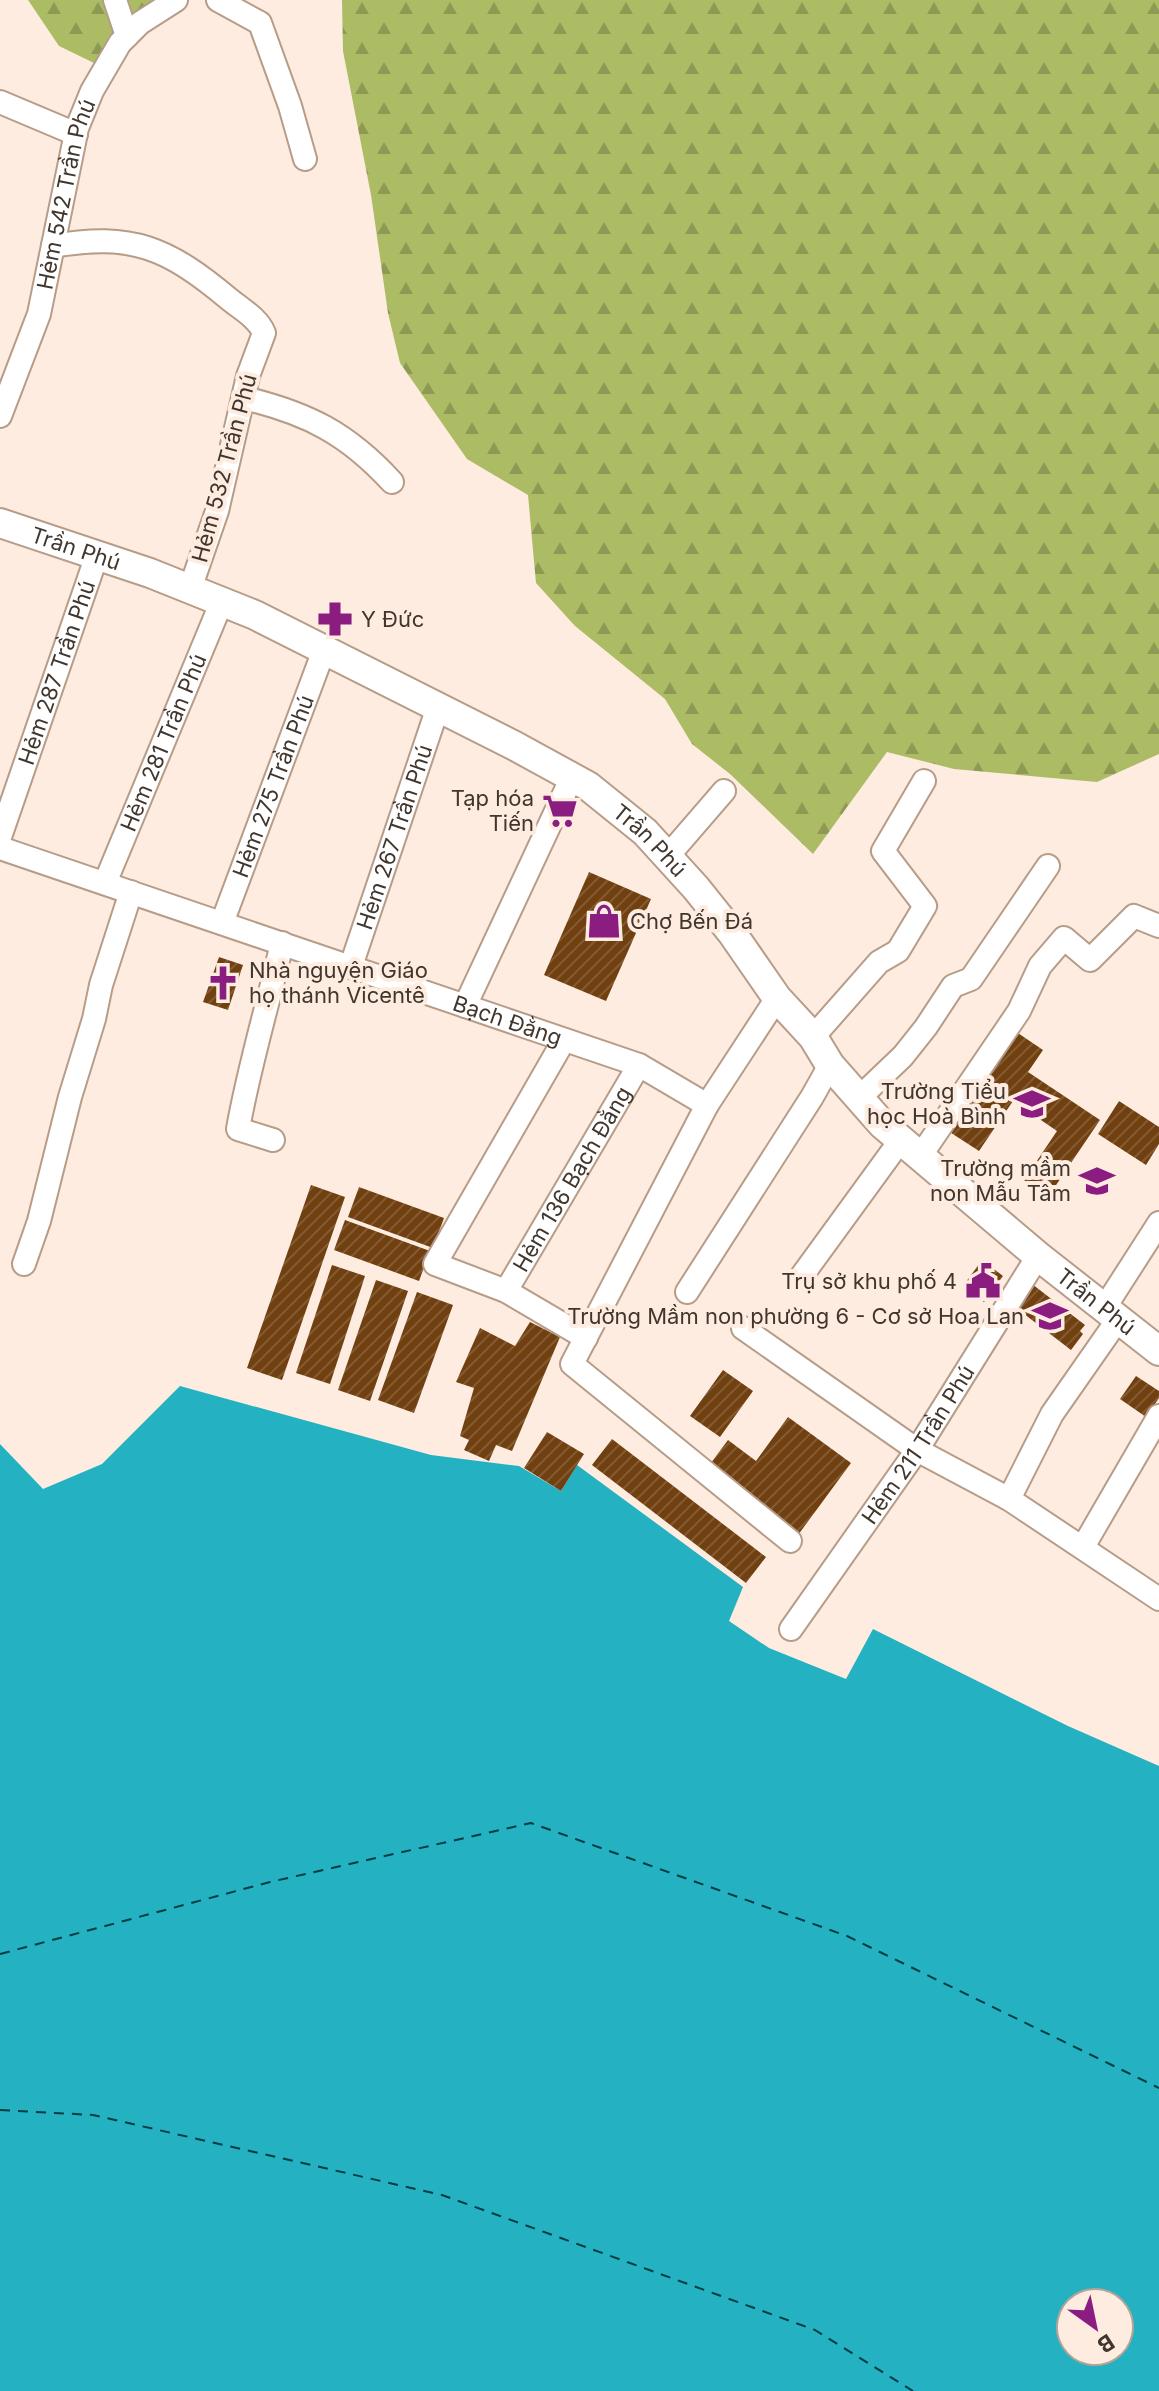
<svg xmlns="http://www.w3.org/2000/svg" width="1159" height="2391" font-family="Inter,sans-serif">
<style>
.forest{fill:url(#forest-firs)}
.water{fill:#24b1c1;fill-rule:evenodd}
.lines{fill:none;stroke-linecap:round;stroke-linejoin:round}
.ferry{stroke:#003d44;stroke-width:2;stroke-dasharray:10 8;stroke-linecap:butt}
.building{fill:url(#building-hatch)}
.minor-casing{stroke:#b79c88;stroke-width:26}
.major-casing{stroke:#b79c88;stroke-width:32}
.minor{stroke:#fff;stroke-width:22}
.major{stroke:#fff;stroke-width:28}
.labels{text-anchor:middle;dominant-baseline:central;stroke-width:8;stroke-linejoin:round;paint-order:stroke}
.street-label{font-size:22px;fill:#41362d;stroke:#fdecdf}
.poi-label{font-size:22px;fill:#41362d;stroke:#fdecdf;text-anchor:end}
</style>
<defs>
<pattern id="forest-firs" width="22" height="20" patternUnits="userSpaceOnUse" patternTransform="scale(2)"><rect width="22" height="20" fill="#acbc65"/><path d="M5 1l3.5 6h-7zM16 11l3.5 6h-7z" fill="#8e9a54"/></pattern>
<pattern id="building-hatch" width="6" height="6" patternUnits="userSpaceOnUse" patternTransform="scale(2)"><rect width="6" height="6" fill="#714010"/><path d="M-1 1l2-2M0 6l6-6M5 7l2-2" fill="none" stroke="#825a33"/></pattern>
</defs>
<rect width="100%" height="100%" fill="#fdecdf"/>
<path class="forest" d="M28,0H160L96,64L59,46Z
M342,0H1159V754L1097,782L954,769L887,752L813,854L730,774L692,744L665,699L575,626L536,583L528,495L467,459L400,363L388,313L371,195L343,51Z"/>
<path class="water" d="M180,1386L431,1455L519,1466L561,1491L577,1465L743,1587L729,1621L769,1648L846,1679L873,1629L1068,1726L1159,1766V2391H0V1444L43,1489L102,1464ZM1071,2303H1119V2351H1071Z"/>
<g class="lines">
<path class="ferry" d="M0,1954L270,1882L531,1823L847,1936L1159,2088
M0,2110L93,2115L442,2195L815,2330L913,2391"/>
</g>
<path class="building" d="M589,872L651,899L606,1001L544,975Z
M219,957L243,965L228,1010L203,1002Z
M1012,1029L1043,1050L1028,1072L1100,1120L1048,1197L1024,1180L1057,1131L1013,1101L979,1151L945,1129Z
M1119,1101L1159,1127V1144L1146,1165L1098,1134Z
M311,1185L345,1197L282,1380L247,1368Z
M359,1187L444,1218L433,1248L348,1217Z
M345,1220L430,1251L419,1281L334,1250Z
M982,1260L1003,1276L984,1302L963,1286Z
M332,1265L365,1276L330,1384L296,1373Z
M376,1280L408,1291L370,1401L338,1390Z
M1032,1284L1085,1325L1080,1331L1083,1334L1071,1350L1015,1307Z
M417,1292L453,1305L414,1413L378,1400Z
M530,1322L560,1337L512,1451L496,1445L489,1461L464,1450L469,1440L460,1436L474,1388L456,1382L480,1328L515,1346Z
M723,1370L753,1391L720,1437L690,1416Z
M1136,1376L1159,1391V1398L1146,1417L1120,1399Z
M788,1417L851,1463L798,1535L708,1467L728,1440L756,1461Z
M547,1432L584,1454L561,1491L524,1468Z
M612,1439L766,1557L746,1583L592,1465Z"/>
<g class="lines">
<g class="minor-casing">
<g id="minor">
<path d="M115,0L127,36"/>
<path d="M218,0L260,23L290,106L305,159"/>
<path d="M0,102L76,134"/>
<path d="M53,246C132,232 168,248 229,299C241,309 258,318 264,333L248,376L217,511L190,589"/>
<path d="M244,398C307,413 347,433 392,482"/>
<path id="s1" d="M0,416L39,314L77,128L92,91L120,43L140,23L176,0"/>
<path id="s2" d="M0,837L97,555"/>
<path id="s3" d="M0,848L639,1065L707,1105L777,998"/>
<path d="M667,857L724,791"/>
<path id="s4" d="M105,883L222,601"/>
<path id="s5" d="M222,923L324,650"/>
<path id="s6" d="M351,966L438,707"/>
<path d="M465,1006L572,777"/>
<path d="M813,1037L879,962L898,951L925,906L883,851L924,781"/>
<path d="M564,1040L435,1264L506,1291L586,1338"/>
<path d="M858,1099L903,1056L926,1027L953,986L971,979L1048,866"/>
<path d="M707,1105L572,1364L790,1541"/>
<path d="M273,1140L238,1129C249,1066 268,1005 282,943"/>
<path d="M919,1158L1019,1011L1040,966L1064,938L1090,960L1134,916L1159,926"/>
<path d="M24,1264L39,1221L70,1097L94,1019L101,985L131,892"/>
<path d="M801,1277L900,1141"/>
<path id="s7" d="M506,1291L639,1065"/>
<path d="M687,1292L812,1097L830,1065"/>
<path d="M1105,1307L1159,1223"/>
<path d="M743,1328L917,1450L1009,1499L1159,1599"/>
<path d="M1009,1499L1052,1414L1119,1318"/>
<path d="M1083,1547L1159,1416"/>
<path id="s8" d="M791,1629L917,1450L1038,1256"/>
</g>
</g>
<g class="major-casing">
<g id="major">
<path id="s9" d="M0,523L150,573L255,615L515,746L588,786L645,832L696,888L732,933L777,998L813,1037L830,1065L882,1124L1038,1256L1159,1351"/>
</g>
</g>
<use href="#minor" class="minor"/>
<use href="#major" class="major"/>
</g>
<defs>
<g id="pharmacy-bare" transform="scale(2.76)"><path d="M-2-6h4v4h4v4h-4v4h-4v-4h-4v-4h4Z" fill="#8b1d81" stroke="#fdecdf" stroke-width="2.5" paint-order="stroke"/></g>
<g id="supermarket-bare" transform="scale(2.76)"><path d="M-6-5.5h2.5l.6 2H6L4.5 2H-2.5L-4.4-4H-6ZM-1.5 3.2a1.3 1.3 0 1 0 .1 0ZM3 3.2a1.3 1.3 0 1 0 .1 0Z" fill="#8b1d81" stroke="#fdecdf" stroke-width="2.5" paint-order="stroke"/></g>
<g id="shop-bare" transform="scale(2.76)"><path d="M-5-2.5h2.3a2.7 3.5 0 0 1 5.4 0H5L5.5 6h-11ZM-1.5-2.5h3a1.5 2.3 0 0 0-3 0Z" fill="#8b1d81" stroke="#fdecdf" stroke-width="2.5" paint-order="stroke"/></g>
<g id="church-bare" transform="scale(2.76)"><path d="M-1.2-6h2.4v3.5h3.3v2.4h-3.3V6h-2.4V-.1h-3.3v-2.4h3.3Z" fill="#8b1d81" stroke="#fdecdf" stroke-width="2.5" paint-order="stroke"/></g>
<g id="school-bare" transform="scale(2.76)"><path d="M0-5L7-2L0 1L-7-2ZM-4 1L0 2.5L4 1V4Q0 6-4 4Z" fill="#8b1d81" stroke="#fdecdf" stroke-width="2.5" paint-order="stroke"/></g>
<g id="civic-bare" transform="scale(2.76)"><path d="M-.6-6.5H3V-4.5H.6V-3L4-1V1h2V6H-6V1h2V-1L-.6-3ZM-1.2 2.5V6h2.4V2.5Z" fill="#8b1d81" stroke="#fdecdf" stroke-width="2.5" paint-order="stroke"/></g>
</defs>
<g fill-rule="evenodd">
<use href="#pharmacy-bare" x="335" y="619"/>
<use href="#supermarket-bare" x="560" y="811"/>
<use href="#shop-bare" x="604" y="921"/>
<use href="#church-bare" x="223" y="983"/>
<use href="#school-bare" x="1032" y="1104"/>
<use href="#school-bare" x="1097" y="1181"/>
<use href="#civic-bare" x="983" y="1281"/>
<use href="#school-bare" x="1050" y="1316"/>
</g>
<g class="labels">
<g class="street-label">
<text stroke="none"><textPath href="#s1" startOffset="232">Hẻm 542 Trần Phú</textPath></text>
<text transform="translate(224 468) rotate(-75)">Hẻm 532 Trần Phú</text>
<text stroke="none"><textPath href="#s9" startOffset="80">Trần Phú</textPath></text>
<text stroke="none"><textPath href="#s2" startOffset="174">Hẻm 287 Trần Phú</textPath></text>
<text stroke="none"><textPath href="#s4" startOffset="152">Hẻm 281 Trần Phú</textPath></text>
<text stroke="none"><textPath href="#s5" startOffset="146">Hẻm 275 Trần Phú</textPath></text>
<text stroke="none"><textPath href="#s6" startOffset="136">Hẻm 267 Trần Phú</textPath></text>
<text stroke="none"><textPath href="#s9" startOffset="728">Trần Phú</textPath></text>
<text stroke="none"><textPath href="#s3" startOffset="536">Bạch Đằng</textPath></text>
<text stroke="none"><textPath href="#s7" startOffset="130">Hẻm 136 Bạch Đằng</textPath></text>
<text stroke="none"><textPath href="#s9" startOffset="1374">Trần Phú</textPath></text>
<text stroke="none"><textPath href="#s8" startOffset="224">Hẻm 211 Trần Phú</textPath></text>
</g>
<g class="poi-label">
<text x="361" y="619" text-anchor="start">Y Đức</text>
<text x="534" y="798">Tạp hóa<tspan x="534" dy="25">Tiến</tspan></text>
<text x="630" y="921" text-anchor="start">Chợ Bến Đá</text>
<text x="249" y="970" text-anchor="start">Nhà nguyện Giáo<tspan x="249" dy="25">họ thánh Vicentê</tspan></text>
<text x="1006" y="1091">Trường Tiểu<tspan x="1006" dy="25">học Hoà Bình</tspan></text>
<text x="1071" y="1168">Trường mầm<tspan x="1071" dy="25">non Mẫu Tâm</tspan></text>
<text x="957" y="1281">Trụ sở khu phố 4</text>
<text x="1024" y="1316">Trường Mầm non phường 6 - Cơ sở Hoa Lan</text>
</g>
</g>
<g transform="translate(1095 2327) rotate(147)"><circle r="38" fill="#fdecdf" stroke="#b2a398" stroke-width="2"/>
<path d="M0-6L14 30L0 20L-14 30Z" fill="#8b1d81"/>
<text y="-12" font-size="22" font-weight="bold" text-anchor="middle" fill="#41362d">B</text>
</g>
</svg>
